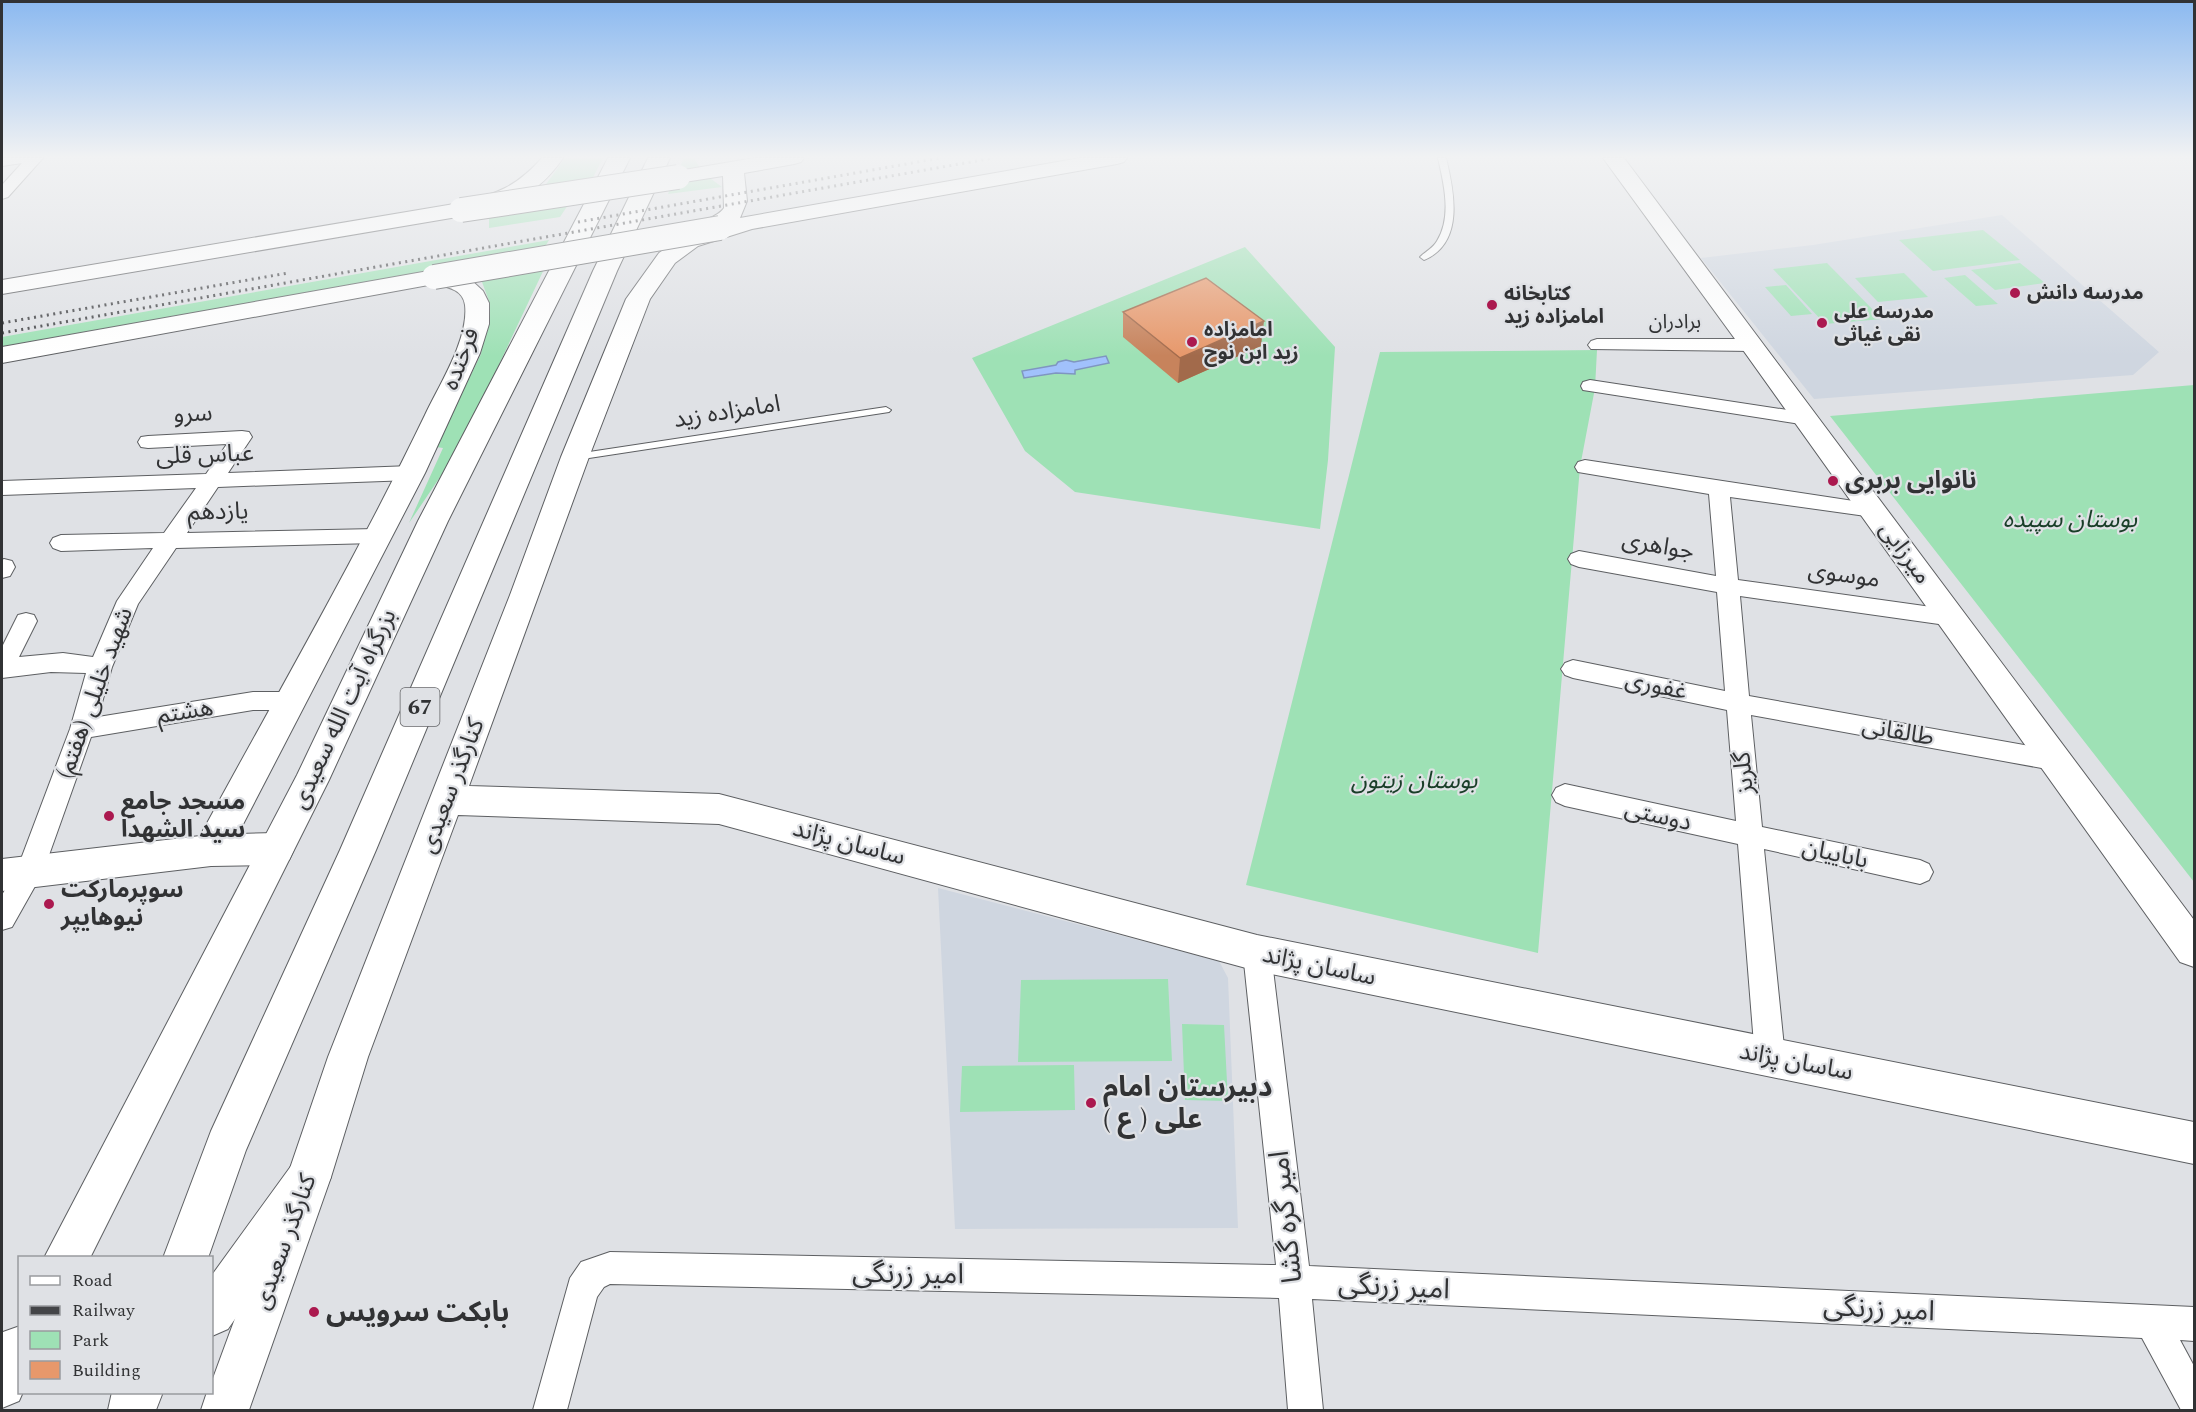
<svg xmlns="http://www.w3.org/2000/svg" width="2196" height="1412" font-family="Spectral,'Noto Sans Arabic',serif">
<style>
.built{fill:#cfd6e0}
.green{fill:#9ee1b5}
.water{fill:#a1c1fc;stroke:#7f96c0;stroke-width:1.5}
.lines{fill:none;stroke-linecap:round;stroke-linejoin:round}
.lane-casing{stroke:#5d5f62;stroke-width:2}
.street-casing{stroke:#5d5f62;stroke-width:2}
.secondary-casing{stroke:#5d5f62;stroke-width:2}
.highway-casing{stroke:#5d5f62;stroke-width:2}
.lane{fill:#fff;fill-rule:evenodd}
.street{fill:#fff;fill-rule:evenodd}
.secondary{fill:#fff;fill-rule:evenodd}
.highway{fill:#fff;fill-rule:evenodd}
.rail{stroke:#444548;stroke-width:3;stroke-dasharray:2 4.5;stroke-linecap:butt}
.secondary-bridge-casing{stroke:#5d5f62;stroke-width:26;stroke-linecap:butt}
.secondary-bridge{stroke:#fff;stroke-width:24}
.wall{fill:#c7835c}
.shaded-wall{fill:#a26a4b}
.building{fill:#e7986b;stroke:#a26a4b;stroke-width:1.5}
.poi-dot{fill:#ab194f;stroke:#dfe1e5;stroke-width:2}
.labels{text-anchor:middle;dominant-baseline:central;stroke-width:4.5;stroke-linejoin:round;paint-order:stroke}
.far-poi-label{font-size:20px;font-weight:bold;fill:#313234;stroke:#dfe1e5;text-anchor:start}
.far-street-label{font-size:20px;fill:#313234;stroke:#dfe1e5}
.shield{fill:#dfe1e5;stroke:#656669;stroke-width:1.5}
.shield-label{font-size:22px;font-weight:bold;fill:#313234}
.street-label{font-size:24px;fill:#313234;stroke:#dfe1e5}
.poi-label{font-size:24px;font-weight:bold;fill:#313234;stroke:#dfe1e5;text-anchor:start}
.park-label{font-size:24px;font-style:italic;fill:#193e28;stroke:#dfe1e5}
.near-poi-label{font-size:28px;font-weight:bold;fill:#313234;stroke:#dfe1e5;text-anchor:start}
.near-street-label{font-size:28px;fill:#313234;stroke:#dfe1e5}
</style>
<rect width="100%" height="100%" fill="#dfe1e5"/>
<path class="built" d="M2002,215L2159,352L2133,375L1814,399L1701,258L1813,245Z
M938,888L1219,961L1228,978L1238,1228L955,1229Z"/>
<path class="green" d="M565,158H603L585,193H576L560,217L489,228V215L539,194Z
M684,158H694L703,173L722,187L668,194Z
M1983,230L2020,260L1933,271L1899,240Z
M549,240L534,265H546L459,449L409,523L443,448L436,447L481,354L489,301L482,282L473,279L478,264L2,349V337Z
M1245,247L1335,347L1328,460L1320,529L1075,492L1025,451L972,358Z
M1827,263L1882,319L1825,324L1773,269Z
M2020,263L2045,283L1995,290L1971,270Z
M1904,273L1928,297L1878,302L1855,278Z
M1965,275L1998,304L1976,306L1944,278Z
M1786,285L1812,314L1791,316L1765,287Z
M1597,350L1595,388L1580,467L1538,953L1246,885L1380,352Z
M2194,385V882L1830,416Z
M1168,979L1172,1061L1018,1062L1021,980Z
M1182,1024L1224,1025L1228,1101L1185,1100Z
M1074,1065L1075,1110L960,1112L962,1066Z"/>
<path class="water" d="M1106,356L1109,363L1075,370V374L1056,373L1024,378L1022,371L1056,365L1058,362L1066,360L1074,362Z"/>
<g class="lines">
<g class="lane-casing">
<path id="lane" d="M1438,158H1446C1454,191 1465,243 1424,260L1420,257C1425,252 1433,248 1437,241C1452,217 1444,184 1438,158Z
M886,407L891,410L889,412L576,460L571,457L576,454Z"/>
</g>
<g class="street-casing">
<path id="street" d="M2,158H43L8,197L2,199V185L22,163L2,166Z
M1597,339H1752L1758,341L1761,345L1758,349L1752,351L1591,349L1588,345L1591,341Z
M1590,380L1807,413L1814,415L1817,419L1814,423L1807,425L1583,390L1581,386L1583,382Z
M242,431L249,432L252,437L228,473L411,466L418,468L421,473L418,478L411,480L218,487L187,533L376,529L384,531L387,536L384,541L376,543L176,548L138,604L112,667L98,717L253,692H288L296,694L300,701L296,708L288,710H253L91,737L43,872L12,927L2,930V895L18,867L70,729L86,673L51,672L2,678V647L18,615L26,613L34,615L37,621L19,657L63,653L93,657L117,601L153,548L61,551L53,548L50,543L53,538L61,535L164,533L196,488L2,495V481L206,474L227,444L148,448L141,447L138,442L141,437L148,436Z
M1585,460L1880,505L1883,510L1880,515L1873,517L1730,497L1738,580L1953,610L1961,612L1964,618L1961,624L1953,626L1740,596L1749,696L2058,751L2067,754L2070,761L2067,768L2058,771L1751,715L1762,827L1920,860L1929,864L1933,872L1929,880L1920,884L1764,849L1785,1057L1780,1067L1770,1071L1760,1067L1755,1057L1738,844L1565,806L1556,802L1552,795L1556,788L1565,784L1736,821L1727,710L1573,678L1565,675L1561,669L1565,663L1573,660L1725,691L1717,592L1579,567L1571,564L1568,559L1571,554L1579,551L1716,576L1709,494L1578,472L1575,467L1578,462Z
M4,559L12,561L15,567L10,576L2,578V560Z
M1257,940L1267,944L1271,953L1309,1266L2194,1307V1341L2180,1340L2194,1366V1410H2181L2142,1338L1312,1299L1323,1410H1288L1279,1298L610,1284L604,1287L597,1297L567,1410H533L570,1278L581,1262L610,1252L1276,1265L1243,953L1247,944Z"/>
</g>
<g class="secondary-casing">
<path id="secondary" d="M542,158H563C537,196 511,204 469,215L2,294V280L460,203C497,194 516,187 542,158Z
M754,158H804L801,162L794,164L744,173L747,201L740,218L1080,158H1127L1124,162L1117,164L752,229L698,246L675,263L650,299L589,457L469,786L719,794L1257,935L2194,1122V1164L1257,971L719,824L458,815L368,1057L331,1177L249,1410H201L207,1392H212V1381L287,1177L328,1057L510,595L561,457L626,299L659,253L682,236L695,232L693,229C700,219 716,219 724,208L723,176L678,183L670,182L667,177L670,172L678,171Z
M1603,158H1624L2194,920V967L2180,962L1743,350Z
M434,270L469,278L483,291L489,303V324L480,353L425,473L238,834L276,833L289,838L294,849L289,860L276,865L211,866L2,891V859L200,836C276,696 356,558 425,415C439,385 469,339 465,305C463,289 447,287 434,284L2,363V347Z"/>
</g>
<g class="highway-casing">
<path id="highway" d="M608,158H630L448,521L329,780L90,1258H44L297,775L418,521Z
M648,158H670L617,271L376,850L246,1150L208,1258H163L211,1131L340,850L593,271Z
M309,1155L324,1162L331,1177L324,1192L228,1329L212,1336V1275L294,1162Z
M20,1326V1392H23L19,1401L2,1408V1336L3,1332Z
M112,1392H163L156,1410H108Z"/>
</g>
<use href="#lane" class="lane"/>
<use href="#street" class="street"/>
<use href="#secondary" class="secondary"/>
<use href="#highway" class="highway"/>
<path class="rail" d="M578,222L940,158
M2,323L288,273
M2,333L993,158"/>
<g class="secondary-bridge-casing">
<path id="secondary-bridge" d="M461,210L678,177
M434,277L720,228"/>
</g>
<use href="#secondary-bridge" class="secondary-bridge"/>
</g>
<path class="wall" d="M1123,312L1261,346L1178,383L1123,337Z"/>
<path class="shaded-wall" d="M1264,321L1261,346L1178,383L1180,358Z"/>
<path class="building" d="M1206,278L1264,321L1180,358L1123,312Z"/>
<linearGradient id="sky" x2="0" y2="1"><stop stop-color="#8bb9f0"/><stop offset="0.44" stop-color="#f1f2f3"/><stop offset="1" stop-color="#f1f2f3" stop-opacity="0"/></linearGradient>
<rect width="2196" height="356" fill="url(#sky)"/>
<g class="poi-dot">
<circle cx="2015" cy="293" r="6"/>
<circle cx="1492" cy="305" r="6"/>
<circle cx="1822" cy="323" r="6"/>
<circle cx="1192" cy="342" r="6"/>
<circle cx="1833" cy="481" r="6"/>
<circle cx="109" cy="816" r="6"/>
<circle cx="49" cy="904" r="6"/>
<circle cx="1091" cy="1103" r="6"/>
<circle cx="314" cy="1312" r="6"/>
</g>
<g class="labels">
<g class="far-poi-label">
<text x="2027" y="293">مدرسه دانش</text>
<text x="1504" y="294">کتابخانه<tspan x="1504" dy="23">امامزاده زید</tspan></text>
<text x="1834" y="312">مدرسه علی<tspan x="1834" dy="23">نقی غیاثی</tspan></text>
<text x="1204" y="330">امامزاده<tspan x="1204" dy="23">زید ابن نوح</tspan></text>
</g>
<g class="far-street-label">
<text x="1675" y="322">برادران</text>
</g>
<rect class="shield" x="400.5" y="688" width="39" height="38" rx="4.5"/>
<g class="shield-label">
<text x="420" y="707">67</text>
</g>
<g class="street-label">
<text transform="translate(461 359) rotate(-69)">فرخنده</text>
<text transform="translate(727 412) rotate(-9)">امامزاده زید</text>
<text transform="translate(193 414) rotate(-3)">سرو</text>
<text transform="translate(205 455) rotate(-2)">عباس قلی</text>
<text transform="translate(218 512) rotate(-1)">یازدهم</text>
<text transform="translate(1658 546) rotate(10)">جواهری</text>
<text transform="translate(1905 553) rotate(54)">میرزایی</text>
<text transform="translate(1844 575) rotate(8)">موسوی</text>
<text transform="translate(1656 686) rotate(12)">غفوری</text>
<text transform="translate(95 693) rotate(-70)">شهید خلیلی (هفتم)</text>
<text transform="translate(344 709) rotate(-65)">بزرگراه آیت الله سعیدی</text>
<text transform="translate(185 712) rotate(-9)">هشتم</text>
<text transform="translate(1898 732) rotate(10)">طالقانی</text>
<text transform="translate(1744 773) rotate(-95)">گلریز</text>
<text transform="translate(452 786) rotate(-69)">کنارگذر سعیدی</text>
<text transform="translate(1658 816) rotate(13)">دوستی</text>
<text transform="translate(849 843) rotate(15)">ساسان پژاند</text>
<text transform="translate(1835 854) rotate(12)">باباییان</text>
<text transform="translate(1319 966) rotate(12)">ساسان پژاند</text>
<text transform="translate(1796 1062) rotate(11)">ساسان پژاند</text>
<text transform="translate(285 1242) rotate(-70)">کنارگذر سعیدی</text>
</g>
<g class="poi-label">
<text x="1845" y="481">نانوایی بربری</text>
<text x="121" y="802">مسجد جامع<tspan x="121" dy="28">سید الشهدا</tspan></text>
<text x="61" y="890">سوپرمارکت<tspan x="61" dy="28">نیوهایپر</tspan></text>
</g>
<g class="park-label">
<text x="2070" y="520">بوستان سپیده</text>
<text x="1414" y="781">بوستان زیتون</text>
</g>
<g class="near-poi-label">
<text x="1103" y="1087">دبیرستان امام<tspan x="1103" dy="32">علی ( ع )</tspan></text>
<text x="326" y="1312">بابکت سرویس</text>
</g>
<g class="near-street-label">
<text transform="translate(1286 1217) rotate(-96)">امیر گره گشا</text>
<text transform="translate(908 1274) rotate(1)">امیر زرنگی</text>
<text transform="translate(1394 1287) rotate(3)">امیر زرنگی</text>
<text transform="translate(1879 1309) rotate(3)">امیر زرنگی</text>
</g>
</g>
<rect width="2196" height="1412" fill="none" stroke="#313234" stroke-width="6"/>
<rect x="18" y="1256" width="195" height="138" fill="#dfe1e5" stroke="#999b9e" stroke-width="1.5"/>
<rect x="30" y="1276" width="30" height="9" fill="#ffffff" stroke="#999b9e" stroke-width="1.5"/>
<text x="72" y="1286" font-size="18" fill="#313234">Road</text>
<rect x="30" y="1306" width="30" height="9" fill="#444548" stroke="#999b9e" stroke-width="1.5"/>
<text x="72" y="1316" font-size="18" fill="#313234">Railway</text>
<rect x="30" y="1331" width="30" height="18" fill="#9ee1b5" stroke="#999b9e" stroke-width="1.5"/>
<text x="72" y="1346" font-size="18" fill="#313234">Park</text>
<rect x="30" y="1361" width="30" height="18" fill="#e7986b" stroke="#999b9e" stroke-width="1.5"/>
<text x="72" y="1376" font-size="18" fill="#313234">Building</text>
</svg>
